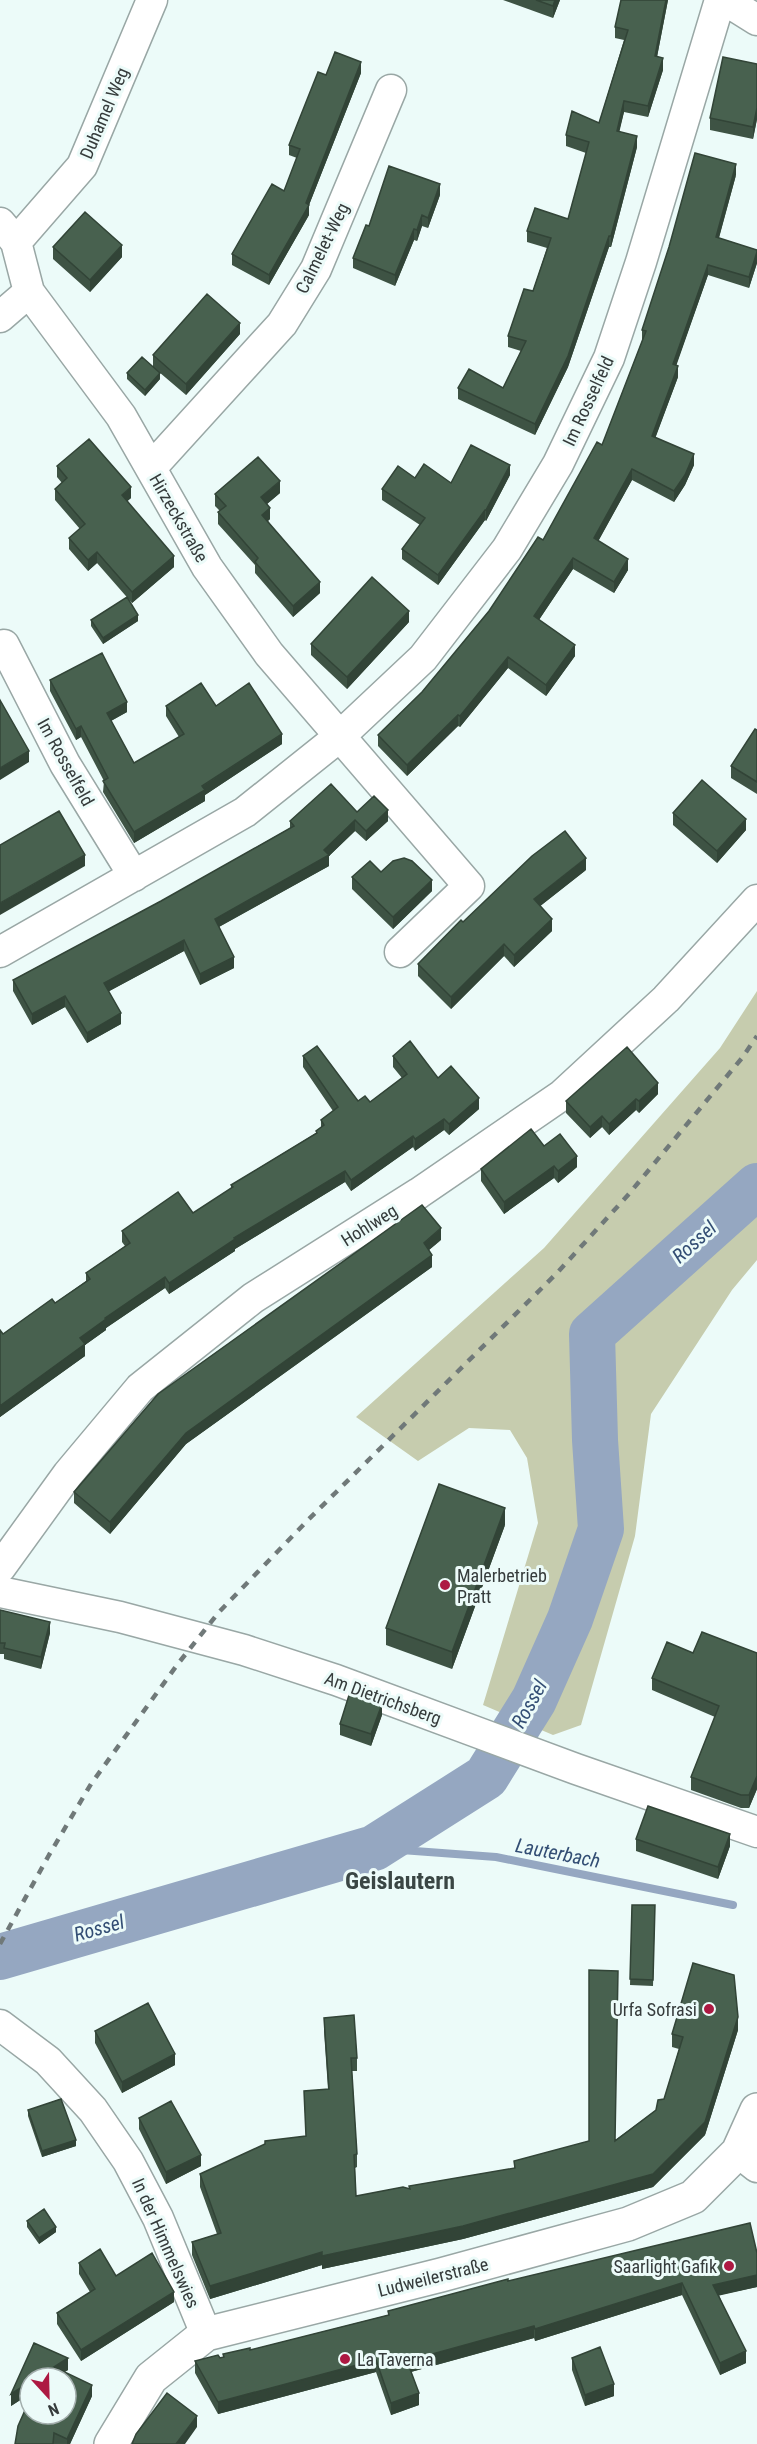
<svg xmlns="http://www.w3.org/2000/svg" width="757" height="2444" font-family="'Roboto Condensed',sans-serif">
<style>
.forest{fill:#c6ccae}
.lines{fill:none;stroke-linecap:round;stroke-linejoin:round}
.stream{stroke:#95a7c1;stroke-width:8}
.river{stroke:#95a7c1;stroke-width:46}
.minor-casing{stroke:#99a7a5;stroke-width:33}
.major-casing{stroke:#99a7a5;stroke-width:36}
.minor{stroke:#fff;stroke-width:30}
.major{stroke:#fff;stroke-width:33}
.rail{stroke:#707979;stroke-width:4.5;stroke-dasharray:8 8;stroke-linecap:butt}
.wall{fill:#3e5344}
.shaded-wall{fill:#324437}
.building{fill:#48614f;stroke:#324437;stroke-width:1.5}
.poi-dot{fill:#ad1942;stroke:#ecfbf9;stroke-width:2}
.labels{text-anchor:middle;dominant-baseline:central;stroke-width:6;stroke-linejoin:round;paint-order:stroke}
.street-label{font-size:18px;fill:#353b3b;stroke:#ecfbf9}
.poi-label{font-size:18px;fill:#353b3b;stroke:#ecfbf9;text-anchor:start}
.water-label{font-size:20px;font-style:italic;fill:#334e74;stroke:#ecfbf9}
.district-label{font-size:24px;font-weight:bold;fill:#3a4644;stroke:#ecfbf9}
</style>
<rect width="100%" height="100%" fill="#ecfbf9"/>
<path class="forest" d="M757,991V1260L732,1290L651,1414L635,1536L581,1725L553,1735L483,1705L538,1523L527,1458L510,1430L469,1428L418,1461L356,1417L544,1248L720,1048Z"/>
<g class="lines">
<path class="stream" d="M374,1848L496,1857L733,1905"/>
<path class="river" d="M0,1957L374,1848L486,1777L534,1700L570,1619L601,1529L595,1440L592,1334L757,1186"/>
<g class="minor-casing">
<path id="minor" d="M725,0L757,20
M0,223L16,242L29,292L121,416L207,567L269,654L469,886L400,952
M16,242L82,166L152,0
M0,317L29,292
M151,468L282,324L316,269L391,90
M4,645L65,764L134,876
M0,952L245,812L339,737L423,658L507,549L558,464L609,358L641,262L720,0
M0,1568L68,1474L140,1388L253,1298L419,1193L562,1095L666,999L757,900
M0,1592L120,1617L244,1650L336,1680L576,1769L757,1832
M0,2025L48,2061L93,2110L128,2161L158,2218L206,2334
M738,2152L757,2167"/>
</g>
<g class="major-casing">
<path id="major" d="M111,2444L151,2378L206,2334L441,2275L628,2224L693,2197L738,2152L757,2110"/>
</g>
<use href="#minor" class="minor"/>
<use href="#major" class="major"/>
<path class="rail" d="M0,1944L49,1855L91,1784L177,1665L219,1612L309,1519L557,1273L628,1195L742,1058L757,1036"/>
</g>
<path class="wall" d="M503,0H560L553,18Z
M621,0H668L657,57L663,70L648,117L624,112L619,131L637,147L611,247H609L568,367L535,435L458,399V388H503L521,351L508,347V336L533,291L547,248L527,242V231L568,219L586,153L566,146V135L599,123L624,40L615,38V27Z
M757,64V119L753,139L710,130V118Z
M361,73L309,205V215L269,285L232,265V254L284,191L297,158L289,155V145L326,75Z
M736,175L719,238L757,250V263L749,288L708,275L676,365L678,377L655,438L694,465L685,485L674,502L632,480L598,541L628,570L614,593L573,569L539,620L575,656L546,696L508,668L460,727L458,726L407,776L378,746V735L422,692L489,611L543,540L602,445L642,341V330Z
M440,195L428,228L422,226L417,241L414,240L395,286L353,268V258L369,226Z
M53,247L122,257L90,292L53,259Z
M240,334L186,395L159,372L160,379L145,396L127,379V373L153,367V355Z
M57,466L131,498L127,501L174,567L132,603L97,563L88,571L69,549V538L80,529L55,500V489L62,483L57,477Z
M510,475L486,521L485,520L438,585L402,559V549L420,525L382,500V489L415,478L451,483Z
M280,493L267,504L270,519L268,521L320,593L293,617L255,573V565L218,524V512L220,511L215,506V494Z
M91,620L138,621L103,644L91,626Z
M409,622L347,689L311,655V644Z
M50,680L127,712L111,721L134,763L179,737L166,716V706H216L282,744L205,795V801L134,843L103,792L104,781L81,737L76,740L50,691Z
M757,730V794L731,778V766Z
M357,812L388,821L366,841L355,831L329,856V866L219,927L234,968L200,985L184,951L109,991L121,1024L87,1043L65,1007L32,1025L13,991V980L161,901L290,828V821Z
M673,813L746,830L717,863L673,825Z
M586,870L540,906L552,931L514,967L504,956L451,1009L418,976V964L463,922Z
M381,872L432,891L393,929L352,889V877Z
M303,1056L358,1101L370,1102L402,1078L393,1067V1056L438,1078L479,1109L449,1135L444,1130L415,1151L413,1147L351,1191L345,1182L235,1249V1251L169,1294L165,1288L106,1328V1330L85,1345V1356L0,1417V1330L3,1334L55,1303L86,1281V1273L125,1246L122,1242V1231L193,1213L231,1189V1185L316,1133V1131L321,1127V1120L333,1111L303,1067Z
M658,1094L639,1113L636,1110L609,1135L602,1127L590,1138L566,1113V1101Z
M544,1146L577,1167L558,1183L554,1178L504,1214L481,1181V1169Z
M441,1240L429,1250L432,1267L186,1444L110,1534L74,1503V1492Z
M505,1525L452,1669L386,1645V1628Z
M0,1610L50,1633L41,1669L4,1659V1654H0Z
M693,1653H757V1789L749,1808H741L691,1790V1777L715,1717L652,1690V1678Z
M382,1715L371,1746L340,1735V1724Z
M636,1839L730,1846L718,1879L636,1851Z
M632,1905H655L653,1986L630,1985Z
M324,2018L357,2058V2071H352L357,2154V2167L355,2168L356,2196L409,2189L514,2168V2161L615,2140L656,2110L664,2099L679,2049L672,2047V2034L738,2030L705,2135L653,2187L463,2239L322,2269V2265L210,2299L192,2255V2242L217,2234L200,2187V2174L306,2136L304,2091L328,2089L324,2031Z
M95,2031L175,2065L122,2093L95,2043Z
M28,2110L76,2146L42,2157L28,2116Z
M139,2118L201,2166L166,2184L139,2129Z
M27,2221L56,2232L39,2244L27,2227Z
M757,2253V2287L719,2295L746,2363L720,2375L682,2295L535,2341L534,2338L411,2372L419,2405L391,2415L376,2372L218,2414L195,2373V2361L220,2358L223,2357V2354L250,2350L388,2315V2311L508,2281Z
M79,2263L116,2276L174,2302L81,2361L57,2324V2313L90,2292L79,2274Z
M34,2343L68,2370L64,2372L92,2396L70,2444H15L66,2414L30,2378V2396L28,2395L11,2406Z
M572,2358L614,2396L585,2406L572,2370Z"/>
<path class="shaded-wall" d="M555,0H560L553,18V6Z
M666,0H668L655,67V56Z
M663,58V70L648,117V106Z
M361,62V73L309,205V215L269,285V275L306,203Z
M624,101V112L617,142V131Z
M757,108V119L753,139V127Z
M637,136V147L611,247V236Z
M736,164V175L716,248V237Z
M440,184V195L428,228V218Z
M422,215V226L417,241V230Z
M414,229V240L395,286V275Z
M609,236V247L568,367L535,435V424Z
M122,245V257L90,292V280Z
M757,252V263L749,288V277Z
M708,265V275L673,375V364Z
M240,323V334L186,395V384Z
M678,366V377L652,447V436Z
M160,373V379L145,396V390Z
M694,454V465L685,485L674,502V491Z
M510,465V475L486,521V510Z
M632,469V480L594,549V538Z
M280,481V493L261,509V497Z
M131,487V498L122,506V495Z
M270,508V519L262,526V515Z
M485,510V520L438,585V575Z
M97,552V563L88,571V560Z
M174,556V567L132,603V592Z
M573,558V569L534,627V616Z
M628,559V570L614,593V582Z
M320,582V593L293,617V606Z
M409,611V622L347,689V677Z
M138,615V621L103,644V638Z
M575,645V656L546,696V685Z
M508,657V668L460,727V716Z
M127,702V712L107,723V713Z
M458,715V726L407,776V765Z
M81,726V737L76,740V729Z
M282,734V744L205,795V801L134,843V832Z
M29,751V762L0,780V768Z
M388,810V821L366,841V831Z
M746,819V830L717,863V851Z
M355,820V831L329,856V866L215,929V919L324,850Z
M85,855V866L0,915V903Z
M586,858V870L534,911V899Z
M432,880V891L393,929V917Z
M552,919V931L514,967V955Z
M184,940V951L104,994V983Z
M504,944V956L451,1009V997Z
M234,957V968L200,985V974Z
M65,996V1007L32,1025V1014Z
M121,1013V1024L87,1043V1033Z
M658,1083V1094L639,1113V1101Z
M479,1098V1109L449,1135V1124Z
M636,1099V1110L609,1135V1124Z
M602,1116V1127L590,1138V1127Z
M444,1119V1130L415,1151V1139Z
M413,1136V1147L351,1191V1180Z
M577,1156V1167L558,1183V1171Z
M554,1166V1178L504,1214V1202Z
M345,1171V1182L235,1249V1251L169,1294V1283L234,1238Z
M441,1228V1240L424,1254V1243Z
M432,1255V1267L186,1444L110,1534V1522L186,1433Z
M165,1277V1288L106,1328V1330L85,1345V1356L0,1417V1406L80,1338L105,1318Z
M505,1508V1525L452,1669V1652Z
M50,1622V1633L41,1669V1657Z
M382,1704V1715L371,1746V1734Z
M757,1776V1789L749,1808V1795Z
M730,1834V1846L718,1879V1867Z
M738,2017V2030L705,2135L653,2187L463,2239L322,2269V2256L653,2174Z
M175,2054V2065L122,2093V2082Z
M76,2140V2146L42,2157V2151Z
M201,2155V2166L166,2184V2172Z
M56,2227V2232L39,2244V2238Z
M322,2252V2265L210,2299V2286Z
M757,2275V2287L713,2297V2285Z
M682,2283V2295L535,2341V2329Z
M174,2292V2302L81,2361V2350Z
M534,2326V2338L407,2373V2361Z
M746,2351V2363L720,2375V2363Z
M68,2358V2370L55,2378L54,2367Z
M376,2360V2372L218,2414V2402Z
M28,2383V2395L11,2406V2394Z
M614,2384V2396L585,2406V2395Z
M92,2385V2396L70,2444H67V2439Z
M419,2393V2405L391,2415V2403Z
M197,2416V2427L185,2444H176Z"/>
<path class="building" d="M536,0H555L553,6Z
M621,0H666L655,56L663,58L648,106L624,101L617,131L637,136L611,236H609L568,356L535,424L458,388L469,369L503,388L526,341L508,336L524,289L533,291L551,238L527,231L535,208L568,219L589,142L566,135L572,111L599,123L628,30L615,27Z
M335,52L361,62L306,203L309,205L269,275L232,254L272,184L284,191L300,149L289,145L318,72L326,75Z
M723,57L757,64V108L753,127L710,118Z
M695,153L736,164L716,237L757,250V252L749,277L708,265L673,364L678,366L652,436L694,454L685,475L674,491L632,469L594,538L628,559L614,582L573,558L550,592L534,616L575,645L546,685L508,657L460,716L458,715L407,765L378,735L422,692L489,611L538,537L543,540L597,442L602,445L646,331L642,330L669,247Z
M389,166L440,184L428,218L422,215L417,230L414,229L395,275L353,258L366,225L369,226Z
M85,212L122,245L90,280L53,247Z
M207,294L240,323L186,384L153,355Z
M142,357L160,373L145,390L127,373Z
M89,439L131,487L122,495L174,556L132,592L97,552L88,560L69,538L85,524L55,489L67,478L57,466Z
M471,445L510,465L486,510H485L438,575L402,549L425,518L382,489L398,466L415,478L424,464L451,483Z
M258,457L280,481L261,497L270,508L262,515L320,582L293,606L255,562L258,558L218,512L226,506L215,494Z
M372,577L409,611L347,677L311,644Z
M127,597L138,615L103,638L91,620Z
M102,653L127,702L107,713L134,763L184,734L166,706L201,683L216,706L249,683L282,734L202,786L205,790L134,832L103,781L108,778L81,726L76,729L50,680Z
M0,700L29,751L0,768Z
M755,729L757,730V782L731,766Z
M702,780L746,819L717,851L673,813Z
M331,784L357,812L374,796L388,810L366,831L355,820L324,850L329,855L215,919L234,957L200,974L184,940L104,983L121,1013L87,1033L65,996L32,1014L13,980L161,901L294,826L290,821Z
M59,811L85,855L0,903V845Z
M565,831L586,858L534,899L552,919L514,955L504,944L451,997L418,964L461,920L463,922L532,856Z
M404,858L412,861L432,880L393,917L352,877L370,861L381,872L393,861Z
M410,1041L438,1078L451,1066L479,1098L449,1124L444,1119L415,1139L413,1136L351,1180L345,1171L234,1238L235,1239L169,1283L165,1277L105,1318L106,1319L80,1338L85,1344L0,1406V1330L3,1334L52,1299L55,1303L90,1279L86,1273L130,1243L122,1231L178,1192L193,1213L233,1187L231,1185L317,1133L316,1131L324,1125L321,1120L338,1107L303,1056L317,1046L358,1101L365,1096L370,1102L407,1074L393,1056Z
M627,1047L658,1083L639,1101L636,1099L609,1124L602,1116L590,1127L566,1101Z
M531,1129L544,1146L560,1134L577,1156L558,1171L554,1166L504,1202L481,1169Z
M422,1205L441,1228L424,1243L432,1255L186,1433L110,1522L74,1492L158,1394Z
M439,1484L505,1508L452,1652L386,1628Z
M0,1610L50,1622L41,1657L4,1648L5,1643H0Z
M702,1632L757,1653V1776L749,1795H741L691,1777L719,1706L652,1678L667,1642L693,1653Z
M350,1692L382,1704L371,1734L340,1724Z
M648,1806L730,1834L718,1867L636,1839Z
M632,1905H655L653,1980L630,1979Z
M693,1963L734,1975L738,2017L705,2122L653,2174L463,2226L322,2256V2252L210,2286L192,2242L221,2233L200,2174L265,2144V2141L306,2136L304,2091L329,2089L324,2018L354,2015L357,2058H351L357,2154L354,2155L356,2196L403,2187L410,2189L409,2186L515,2168L514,2161L589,2141V1970L618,1971L615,2141L656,2110L658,2100L664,2099L683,2037L672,2034Z
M148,2003L175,2054L122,2082L95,2031Z
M61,2099L76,2140L42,2151L28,2110Z
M171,2101L201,2155L166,2172L139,2118Z
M44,2209L56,2227L39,2238L27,2221Z
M750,2223L757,2253V2275L713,2285L746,2351L720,2363L682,2283L535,2329L534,2326L407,2361L419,2393L391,2403L376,2360L218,2402L195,2361L218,2355L220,2358L224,2357L223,2354L250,2348V2350L389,2315L388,2311L508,2279V2281Z
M100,2249L116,2276L152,2253L174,2292L81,2350L57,2313L95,2289L79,2263Z
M34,2343L68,2358L54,2367L92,2385L67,2439L54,2433L53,2444H15L18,2426L30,2399V2414H66V2378H30V2384L28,2383L11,2394Z
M600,2347L614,2384L585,2395L572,2358Z
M167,2393L197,2416L176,2444H132L136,2434Z"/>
<g class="poi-dot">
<circle cx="445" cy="1585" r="6"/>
<circle cx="709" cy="2009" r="6"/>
<circle cx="729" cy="2266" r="6"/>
<circle cx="345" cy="2359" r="6"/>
</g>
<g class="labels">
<g class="street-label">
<text transform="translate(104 113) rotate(-67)">Duhamel Weg</text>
<text transform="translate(322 248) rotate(-64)">Calmelet-Weg</text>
<text transform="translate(588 401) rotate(-65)">Im Rosselfeld</text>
<text transform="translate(179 518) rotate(60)">Hirzeckstraße</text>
<text transform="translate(66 762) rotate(61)">Im Rosselfeld</text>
<text transform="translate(369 1225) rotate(-32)">Hohlweg</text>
<text transform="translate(383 1698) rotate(20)">Am Dietrichsberg</text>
<text transform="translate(166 2243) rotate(66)">In der Himmelswies</text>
<text transform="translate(433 2277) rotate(-14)">Ludweilerstraße</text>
</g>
<g class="poi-label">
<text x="457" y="1575">Malerbetrieb<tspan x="457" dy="21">Pratt</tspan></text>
<text x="697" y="2009" text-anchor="end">Urfa Sofrasi</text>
<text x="717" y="2266" text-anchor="end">Saarlight Gafik</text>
<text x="357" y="2359">La Taverna</text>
</g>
<g class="water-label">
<text transform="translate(694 1242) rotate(-42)">Rossel</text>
<text transform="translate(529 1704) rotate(-61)">Rossel</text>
<text transform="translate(558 1853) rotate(11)">Lauterbach</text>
<text transform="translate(99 1928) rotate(-16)">Rossel</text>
</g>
<g class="district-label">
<text x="400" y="1881">Geislautern</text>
</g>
</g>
<g transform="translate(48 2396) rotate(158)"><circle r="28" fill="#ecfbf9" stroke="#a3aead" stroke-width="1.5"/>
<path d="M0-4.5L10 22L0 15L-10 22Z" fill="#ad1942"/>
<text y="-9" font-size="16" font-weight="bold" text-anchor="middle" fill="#353b3b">N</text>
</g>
</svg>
